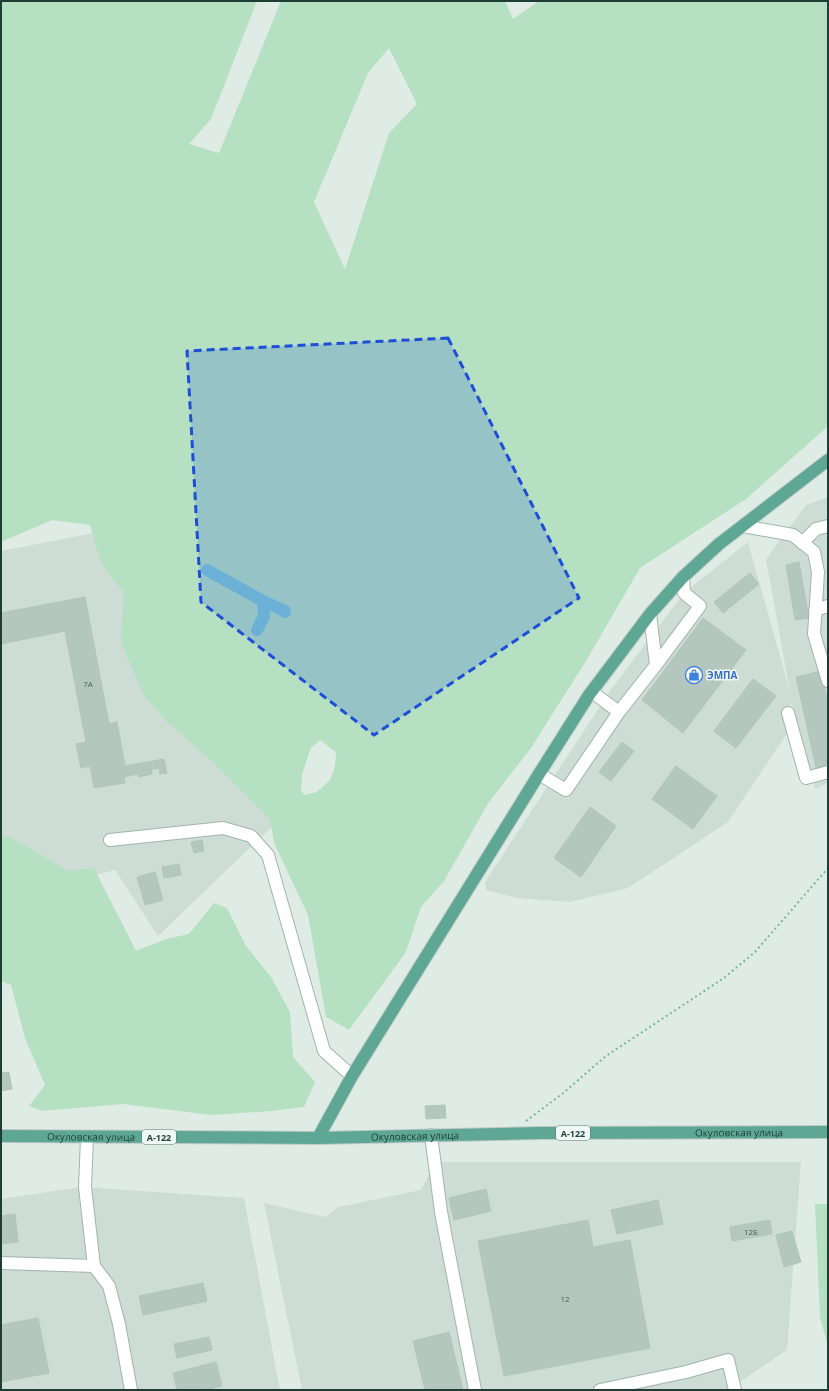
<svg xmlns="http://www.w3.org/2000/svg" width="829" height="1391" font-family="'Open Sans',sans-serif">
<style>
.built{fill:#cddcd5}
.green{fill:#b5e0c1;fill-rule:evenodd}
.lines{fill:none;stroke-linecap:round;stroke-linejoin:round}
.canal{stroke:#7fcad8;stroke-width:12}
.building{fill:#b4c7bf;stroke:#b0c6bd}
.minor-casing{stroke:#a1b4ad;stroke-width:14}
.major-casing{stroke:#c0c9c6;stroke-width:14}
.path{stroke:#7bb4a2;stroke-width:2;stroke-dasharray:2 3;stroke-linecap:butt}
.minor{stroke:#fff;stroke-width:12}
.major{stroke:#5ea795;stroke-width:12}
.marked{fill:#1d4ed8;fill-opacity:0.2;stroke:#1d4ed8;stroke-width:3;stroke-dasharray:8 5;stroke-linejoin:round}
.labels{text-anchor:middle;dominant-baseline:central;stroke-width:3;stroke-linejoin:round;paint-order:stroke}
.number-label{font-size:8px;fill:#446058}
.shield{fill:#eff8f4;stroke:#5d766e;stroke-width:1}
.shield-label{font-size:9px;font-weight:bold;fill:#1e3e35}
.shop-label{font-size:10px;font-weight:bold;fill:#366cbe;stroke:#eff8f4;text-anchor:start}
.street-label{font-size:10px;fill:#1e3e35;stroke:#eff8f4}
</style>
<rect width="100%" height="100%" fill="#dfece6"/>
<path class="built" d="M828,497V783L815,789L791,700L792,726L728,822L628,888L570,902L517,898L486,890L485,882L612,688L684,593L748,542L790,692L766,559L806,505Z
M211,510L281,818L158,936L115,870L52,886L1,868V551Z
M435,1162H801L787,1350L728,1390H302L264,1203L325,1217L338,1207L421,1190Z
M81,1187L244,1198L280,1390H1V1199Z"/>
<path class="green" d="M1,1H257L211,119L189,144L219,153L281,1H505L513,19L539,1H828V426L746,499L640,568L586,661L531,748L489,802L444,881L421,907L406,952L349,1030L326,1017L308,915L274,843L270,819L218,767L169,723L144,696L121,642L124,593L101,563L90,525L52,520L1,542ZM389,48L417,104L389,133L345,269L314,202L368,73ZM320,740L336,752L335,766L330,780L317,792L304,795L301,790L302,774L311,748Z
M1,835L10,837L68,871L94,868L136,951L166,939L189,934L214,903L227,908L246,946L271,977L290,1012L293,1057L315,1082L304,1107L271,1111L211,1115L123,1104L42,1111L29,1106L45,1085L25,1038L11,985L1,981Z
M815,1204H828V1346L820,1318Z"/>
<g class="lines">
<path class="canal" d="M207,570L263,601L264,616L257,630
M263,601L285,611V612"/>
</g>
<path class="building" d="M799,562L809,618L795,620L786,565Z
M750,573L759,584L723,613L714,602Z
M85,597L109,724L117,722L125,766L164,759L167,773L160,774L159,768L151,769L152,774L139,777L138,774L124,777L125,783L94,788L90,766L81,768L76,744L86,742L65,631L1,644V613Z
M703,618L746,650L683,733L642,700Z
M821,671L828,704V769L817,772L796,677Z
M753,679L776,696L736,748L714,731Z
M622,742L634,751L611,781L599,772Z
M676,766L717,796L693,829L652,799Z
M590,807L616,826L581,877L554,858Z
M202,840L204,851L194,853L191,842Z
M179,864L181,875L164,878L162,867Z
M155,872L163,900L145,905L137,877Z
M9,1072L12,1089L1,1091V1073Z
M445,1105L446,1118L426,1119L425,1106Z
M486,1189L491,1211L454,1220L449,1198Z
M658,1200L663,1224L617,1234L611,1210Z
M15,1214L18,1242L1,1244V1216Z
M588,1220L593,1247L630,1240L650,1348L504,1376L478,1241Z
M770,1220L772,1234L732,1241L730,1227Z
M792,1231L801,1262L784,1267L776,1235Z
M203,1283L207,1301L143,1315L139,1296Z
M38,1318L49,1373L1,1382V1325Z
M449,1332L463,1390H425L413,1341Z
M209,1337L212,1350L177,1358L174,1344Z
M216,1362L222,1386L205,1390H177L173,1373Z"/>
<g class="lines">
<g class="minor-casing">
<path id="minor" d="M743,526L793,535L814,552L818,572L814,634L828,681
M802,543L816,529L828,526
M815,610L828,606
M650,614L656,665
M619,712L656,665L700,606L684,593L683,577
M788,713L806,778L828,772
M539,774L566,790L619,712L592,692
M110,840L223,828L251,836L268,855L324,1051L352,1076
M431,1135L441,1212L475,1390
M87,1137L85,1187L94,1266L109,1286L119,1324L131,1390
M1,1263L94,1266
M600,1390L686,1372L728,1360L735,1390"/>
</g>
<g class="major-casing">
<g id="major">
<path id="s1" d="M1,1136L318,1138L540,1133L828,1132"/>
<path d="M318,1138L352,1076L539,774L589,695L650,614L683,577L719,544L828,460"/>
</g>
</g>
<path class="path" d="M526,1121L562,1094L606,1056L724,978L755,952L828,868"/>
<use href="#minor" class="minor"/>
<use href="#major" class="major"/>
</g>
<path class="marked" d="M448,338L579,598L374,735L201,602L187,351Z"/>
<defs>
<g id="shop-ring" transform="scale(0.9)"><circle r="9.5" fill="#eff8f4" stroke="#3f7fe0" stroke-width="1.5"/><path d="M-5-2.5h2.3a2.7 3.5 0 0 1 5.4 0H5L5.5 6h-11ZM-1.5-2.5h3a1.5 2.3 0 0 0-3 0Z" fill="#3f7fe0"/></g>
</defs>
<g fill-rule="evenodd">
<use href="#shop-ring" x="694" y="675"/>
</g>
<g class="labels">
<g class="number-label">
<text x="88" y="683">7А</text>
<text x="751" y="1231">12Б</text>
<text x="565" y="1298">12</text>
</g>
<g class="shield">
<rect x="556" y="1126" width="34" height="14" rx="3"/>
<rect x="142" y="1130" width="34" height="14" rx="3"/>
</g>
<g class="shield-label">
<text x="573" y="1133">А-122</text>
<text x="159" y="1137">А-122</text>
</g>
<g class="shop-label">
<text x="707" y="675">ЭМПА</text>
</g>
<g class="street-label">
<text stroke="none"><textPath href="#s1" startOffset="738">Окуловская улица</textPath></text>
<text stroke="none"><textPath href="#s1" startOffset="414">Окуловская улица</textPath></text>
<text stroke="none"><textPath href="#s1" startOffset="90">Окуловская улица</textPath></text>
</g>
</g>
<rect width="829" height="1391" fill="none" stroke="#1e3e35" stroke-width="4"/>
</svg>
